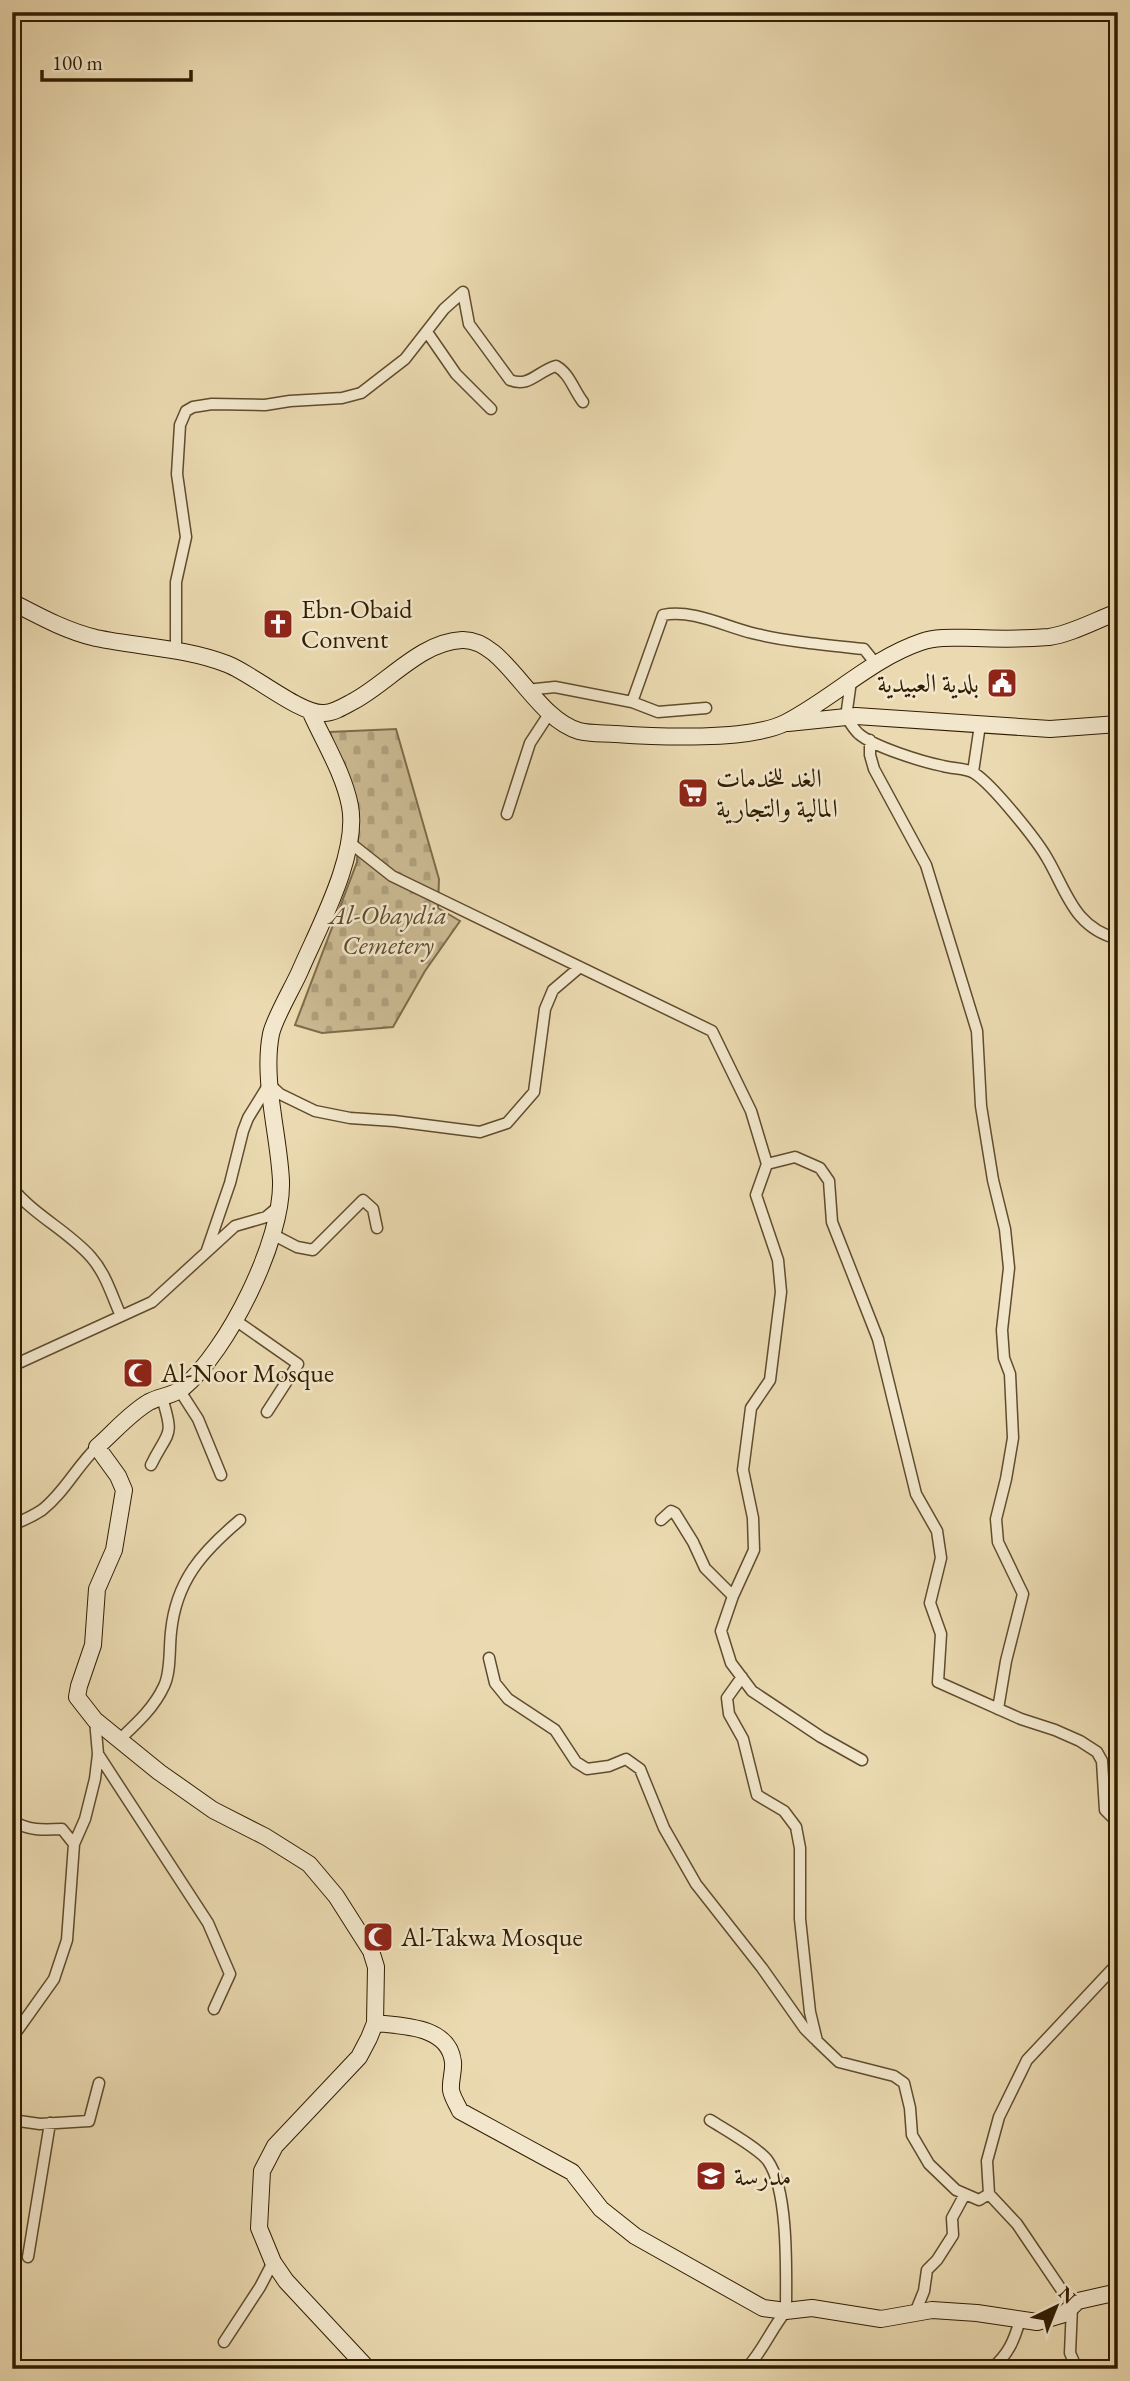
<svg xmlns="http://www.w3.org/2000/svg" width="1130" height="2381" font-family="'EB Garamond',Amiri,serif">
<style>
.cemetery{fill:url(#cemetery-stones);stroke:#7e6c4a;stroke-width:2}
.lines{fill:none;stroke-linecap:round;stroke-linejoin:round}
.street-casing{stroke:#604c2d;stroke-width:13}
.secondary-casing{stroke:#311d01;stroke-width:18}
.street{stroke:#f2e7cc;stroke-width:10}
.secondary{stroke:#f2e7cc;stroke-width:16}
.labels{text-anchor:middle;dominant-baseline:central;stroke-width:5;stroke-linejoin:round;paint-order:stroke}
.poi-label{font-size:26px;fill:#311d01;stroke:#f2e7cc;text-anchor:start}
.park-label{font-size:26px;font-style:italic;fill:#5f4c2d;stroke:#f2e7cc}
</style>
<defs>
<pattern id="cemetery-stones" width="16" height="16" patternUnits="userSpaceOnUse" patternTransform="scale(1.75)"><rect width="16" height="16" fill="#cbba93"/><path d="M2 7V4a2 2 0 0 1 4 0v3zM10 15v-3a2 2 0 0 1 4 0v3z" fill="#af9f7d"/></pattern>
</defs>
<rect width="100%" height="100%" fill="#ebdab1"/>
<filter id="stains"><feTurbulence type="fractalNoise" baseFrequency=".00286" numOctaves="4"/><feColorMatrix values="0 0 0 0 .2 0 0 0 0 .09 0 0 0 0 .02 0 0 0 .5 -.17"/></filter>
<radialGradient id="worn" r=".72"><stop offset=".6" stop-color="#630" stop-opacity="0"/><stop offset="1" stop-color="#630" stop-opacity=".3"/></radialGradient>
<path class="cemetery" d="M396,729L439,879L438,908L460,921L425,971L393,1027L322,1033L295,1025L357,862L359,818L330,732Z"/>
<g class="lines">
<g class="street-casing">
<path id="street" d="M12,279V278
M427,332L456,374L491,409
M176,651V582L186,537L177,474L180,425L186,411L193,407L212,404L265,405L290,401L342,398L361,393L405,359L444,309L463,292L469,324L510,380C529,388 538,371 556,366C570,374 573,389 583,402
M851,681L846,717C850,722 854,730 859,734C874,747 923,762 943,766C953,769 966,768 974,773C992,784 1036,839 1047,858C1067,892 1074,928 1118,939
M526,690L555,687L632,702
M706,708L658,712L632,702L663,615C692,609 724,626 752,633C789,642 826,645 864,649L876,664
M870,740V755L874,769L926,865L977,1031L981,1106L993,1180L1005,1229L1009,1268L1002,1330L1004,1358L1010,1374L1013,1438L1006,1479L996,1519L998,1542L1023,1594L1006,1661L998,1709
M973,772L980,725
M507,814L530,743L549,714
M349,842L392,876L712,1031L751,1111L767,1164L756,1195L778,1260L781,1292L770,1380L751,1408L743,1470L753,1518L754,1550L733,1596L721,1631L731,1663L752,1691L821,1737L862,1760
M767,1164L795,1157L820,1168L829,1181L832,1222L878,1339L916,1494L937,1531L941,1558L930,1603L941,1634L938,1682L1021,1719L1055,1730L1080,1741L1097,1752L1102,1761L1105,1810L1118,1823
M12,1188C35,1216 68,1231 91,1257C106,1274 112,1296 121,1316
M272,1234L297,1247L313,1250L363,1200L373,1209L377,1228
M207,1250L230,1183L243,1131L248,1118L269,1084L280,1094L315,1111L350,1118L394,1121L480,1132L507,1123L534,1092L545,1009L553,990L580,967
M235,1320L298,1364L267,1412
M12,1366L152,1302L235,1226L266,1217L278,1207
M180,1391L198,1419L221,1475
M151,1465C168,1430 175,1439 162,1398
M661,1520L671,1511L675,1513L693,1542L705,1568L733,1596
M12,1525C22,1521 33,1516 42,1510C64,1493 77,1466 97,1447
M489,1658L495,1683L508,1699L555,1730L576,1762L587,1769L609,1766L626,1759L640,1769L664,1828L696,1884L762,1968L805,2029L815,2039
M742,1677L727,1698L729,1714L743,1739L757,1795L784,1811L796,1827L800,1848V1919L810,2012L817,2041L839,2062L894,2076L904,2083L910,2108L912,2135L929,2164L956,2190L979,2200L989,2194
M119,1740C136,1724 154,1708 164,1686C171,1672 169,1649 171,1632C176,1581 202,1552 240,1520
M98,1754L208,1923L230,1974L214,2009
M12,1820C27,1831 44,1830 62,1829L74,1844
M12,2038L54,1979L67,1940L74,1844L85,1819L95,1779L98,1754L95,1720
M12,2120L40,2124L89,2121L99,2083
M710,2120C724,2129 760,2149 768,2161C789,2191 786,2274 786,2311C771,2329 763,2351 746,2369
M28,2257L50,2123
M1078,2301L1065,2295L1017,2224L989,2194L987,2161L999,2117L1027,2060L1118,1963
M1072,2307L1070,2353L1077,2369
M915,2313L924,2291L927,2270L937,2260L953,2235L952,2218L965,2194
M224,2342L260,2287L273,2262
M991,2369C1008,2355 1014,2341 1020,2320"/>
</g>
<g class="secondary-casing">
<path id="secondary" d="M12,602C39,616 66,631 96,638C139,647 186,648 227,664C253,674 301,715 324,713C333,713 343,707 352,702C387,684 420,642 462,640C505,638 533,718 579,731C590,734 604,733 616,734C658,737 748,741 785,723C832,699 871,659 921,642C938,636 958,638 976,638C1000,639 1025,639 1049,637C1071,634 1096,620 1118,612
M311,713C324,742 344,774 350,806C359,854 319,927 300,971C293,987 274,1019 271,1034C262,1080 279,1135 281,1181C283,1240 228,1350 183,1388C173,1396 160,1396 149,1402C130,1413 114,1432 97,1447L118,1476L124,1490L114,1550L97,1589L93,1645L79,1686L77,1697L95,1720L159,1772L213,1810L266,1837L309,1864L336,1896L371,1951L376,1967L375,2023L369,2038L359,2057L275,2146L262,2171L259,2228L273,2262L286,2281L368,2369
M788,723L856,716L1050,729L1118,724
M375,2023C403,2026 449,2026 453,2062C454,2071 450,2081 451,2090C452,2097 457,2104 460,2111L572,2172L601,2209L635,2236L763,2308L786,2311L812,2308L881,2319L932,2310L977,2313L1037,2322L1064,2314L1078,2301L1118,2292"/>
</g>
<use href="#street" class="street"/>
<use href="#secondary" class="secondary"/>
</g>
<defs>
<g id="church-square" transform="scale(1.575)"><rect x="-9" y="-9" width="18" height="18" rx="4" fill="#8f2418" stroke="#f2e7cc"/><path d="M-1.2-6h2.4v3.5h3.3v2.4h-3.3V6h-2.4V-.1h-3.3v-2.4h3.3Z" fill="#fff"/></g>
<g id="civic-square" transform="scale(1.575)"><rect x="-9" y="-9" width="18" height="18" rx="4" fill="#8f2418" stroke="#f2e7cc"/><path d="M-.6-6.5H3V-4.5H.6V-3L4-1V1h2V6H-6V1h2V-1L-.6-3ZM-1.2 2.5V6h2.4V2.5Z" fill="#fff"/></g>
<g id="supermarket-square" transform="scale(1.575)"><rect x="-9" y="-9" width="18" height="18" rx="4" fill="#8f2418" stroke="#f2e7cc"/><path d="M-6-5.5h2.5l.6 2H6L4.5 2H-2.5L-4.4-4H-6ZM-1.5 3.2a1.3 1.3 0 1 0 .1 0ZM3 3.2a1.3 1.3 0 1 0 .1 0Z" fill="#fff"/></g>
<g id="mosque-square" transform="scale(1.575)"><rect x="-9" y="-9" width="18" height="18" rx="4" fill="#8f2418" stroke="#f2e7cc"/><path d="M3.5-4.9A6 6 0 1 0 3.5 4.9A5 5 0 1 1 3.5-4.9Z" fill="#fff"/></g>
<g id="school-square" transform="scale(1.575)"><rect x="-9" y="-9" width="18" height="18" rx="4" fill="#8f2418" stroke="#f2e7cc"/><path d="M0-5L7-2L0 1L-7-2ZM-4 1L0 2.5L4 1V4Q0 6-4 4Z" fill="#fff"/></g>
</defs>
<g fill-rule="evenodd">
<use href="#church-square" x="278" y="624"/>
<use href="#civic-square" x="1002" y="683"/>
<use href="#supermarket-square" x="693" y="793"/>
<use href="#mosque-square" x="138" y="1373"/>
<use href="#mosque-square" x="378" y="1937"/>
<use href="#school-square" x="711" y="2176"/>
</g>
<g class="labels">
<g class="poi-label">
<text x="301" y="609">Ebn-Obaid<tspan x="301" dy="30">Convent</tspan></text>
<text x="979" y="683" text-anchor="end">بلدية العبيدية</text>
<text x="716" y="778">الغد للخدمات<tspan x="716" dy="30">المالية والتجارية</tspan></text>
<text x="161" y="1373">Al-Noor Mosque</text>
<text x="401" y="1937">Al-Takwa Mosque</text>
<text x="734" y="2176">مدرسة</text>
</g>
<g class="park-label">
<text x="388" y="915">Al-Obaydia<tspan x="388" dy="30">Cemetery</tspan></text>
</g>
</g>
<rect width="1130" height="2381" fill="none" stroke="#ebdab1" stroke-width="42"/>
<rect x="14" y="14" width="1102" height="2353" fill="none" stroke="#311d01" stroke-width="3.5"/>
<rect x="21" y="21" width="1088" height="2339" fill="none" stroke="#311d01" stroke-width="2"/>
<g transform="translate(1056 2307) rotate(43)" stroke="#f2e7cc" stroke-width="5" paint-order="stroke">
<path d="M0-5L12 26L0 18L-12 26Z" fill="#311d01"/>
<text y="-10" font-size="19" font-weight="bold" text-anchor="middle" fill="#311d01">N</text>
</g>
<path d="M42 70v10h149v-10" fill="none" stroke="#311d01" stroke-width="3.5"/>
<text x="52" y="70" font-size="21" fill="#311d01" stroke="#f2e7cc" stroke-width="5" paint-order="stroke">100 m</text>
<rect width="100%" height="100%" filter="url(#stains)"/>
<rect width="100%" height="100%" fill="url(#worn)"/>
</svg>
